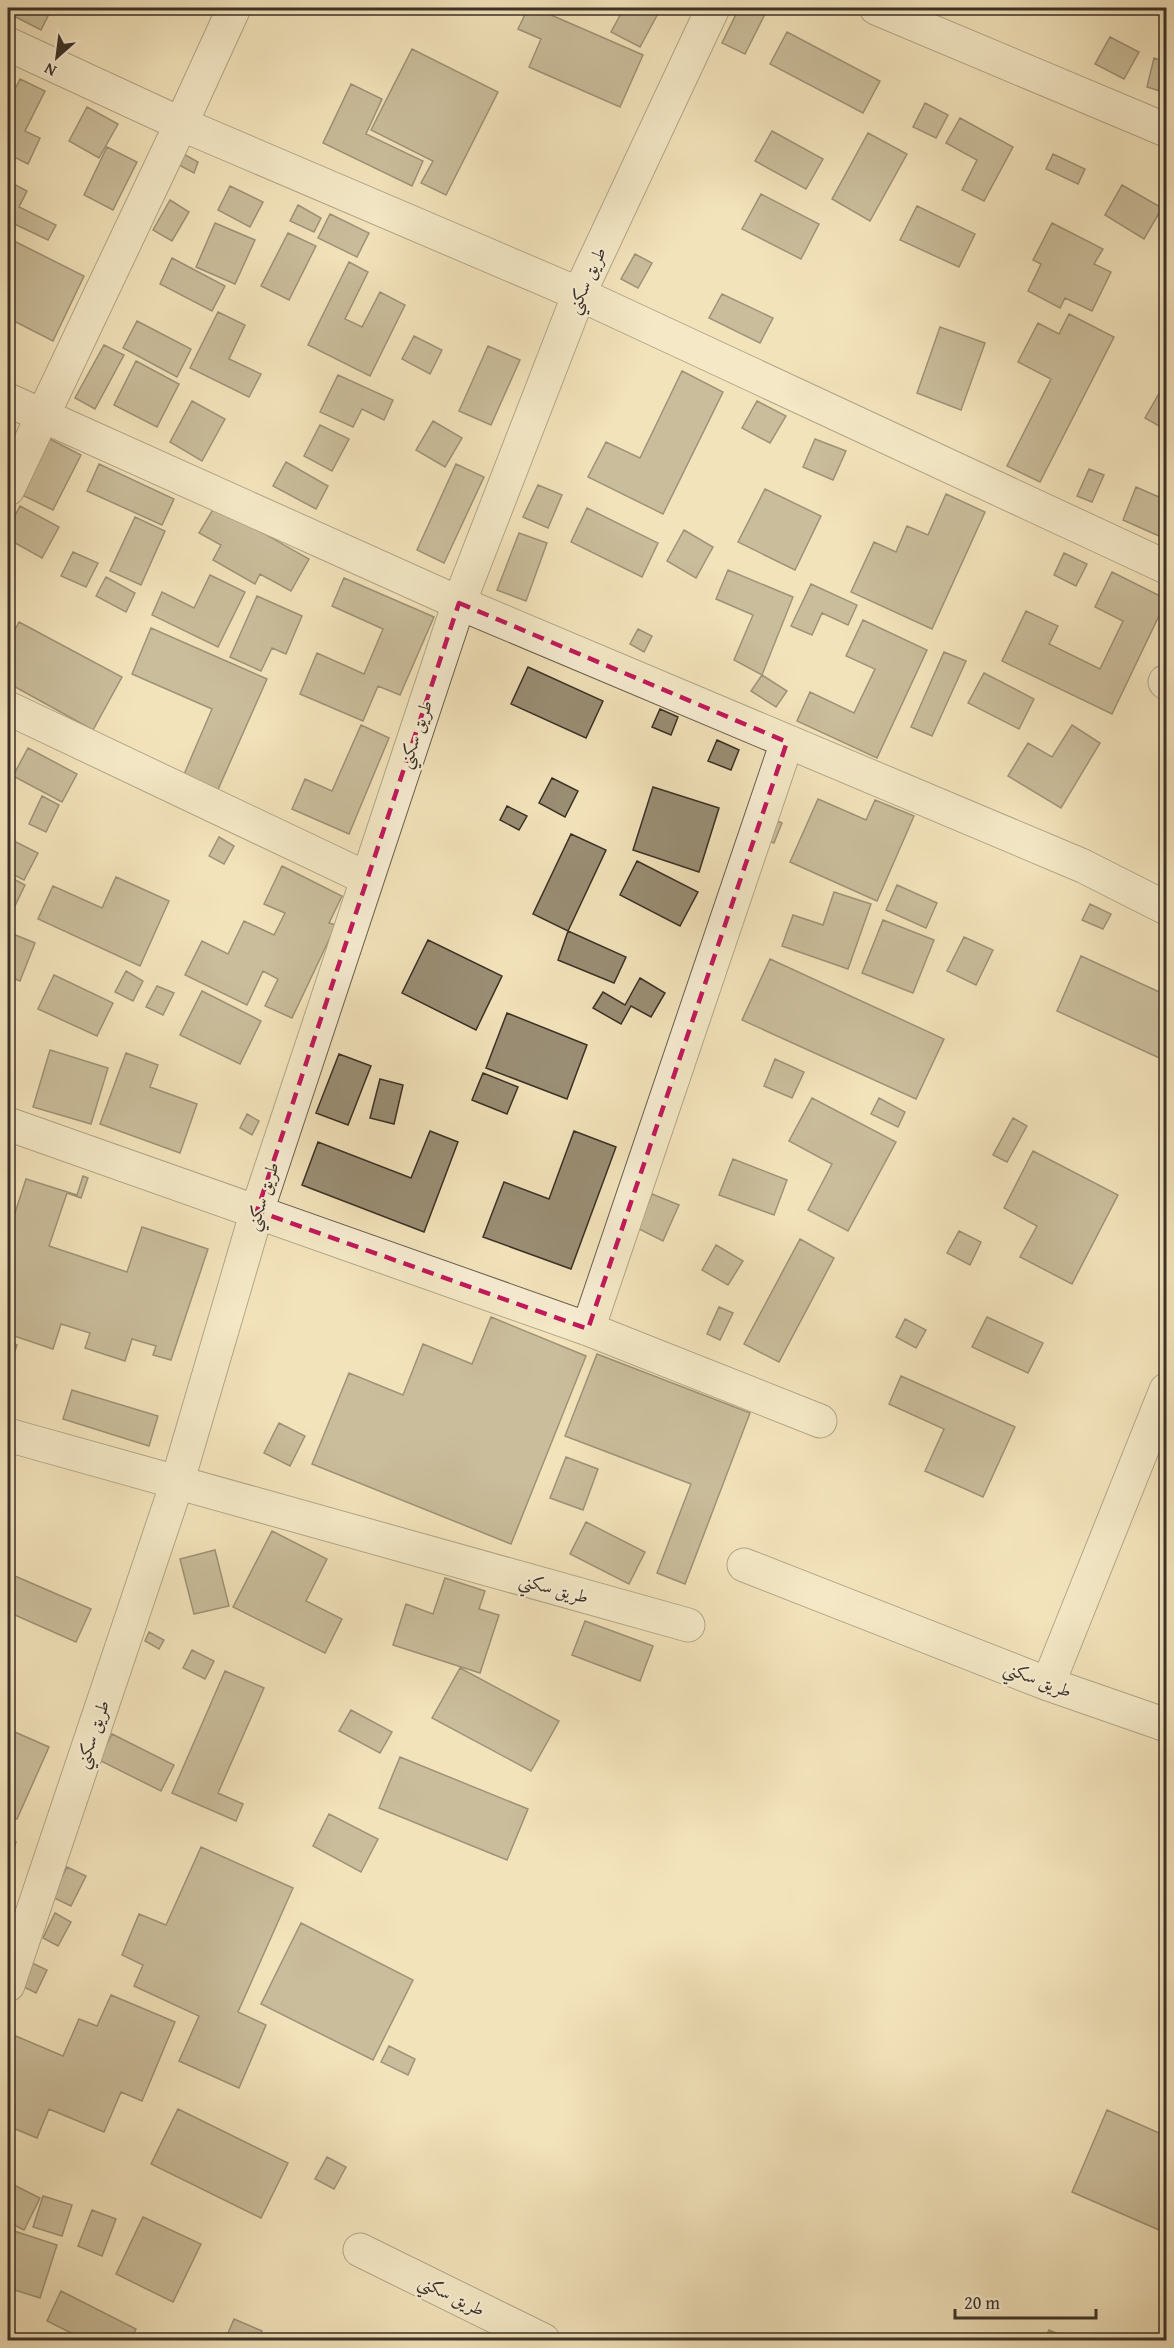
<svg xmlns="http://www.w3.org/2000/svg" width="1174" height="2348" font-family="'Gentium Book Plus',Amiri,serif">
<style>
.building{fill:#9a8e74;stroke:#3a3127;stroke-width:1.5}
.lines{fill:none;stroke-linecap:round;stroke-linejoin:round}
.minor-casing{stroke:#685e4c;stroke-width:35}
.minor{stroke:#f7edd3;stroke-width:33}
.marked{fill:none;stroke:#c2185b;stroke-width:4.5;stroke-dasharray:12 8;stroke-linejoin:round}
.labels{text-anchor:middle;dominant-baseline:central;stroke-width:4.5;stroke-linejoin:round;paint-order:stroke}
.street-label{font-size:18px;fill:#3a3127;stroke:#f7edd3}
</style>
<rect width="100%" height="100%" fill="#f3e3bb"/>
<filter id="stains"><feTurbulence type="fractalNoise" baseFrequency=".00333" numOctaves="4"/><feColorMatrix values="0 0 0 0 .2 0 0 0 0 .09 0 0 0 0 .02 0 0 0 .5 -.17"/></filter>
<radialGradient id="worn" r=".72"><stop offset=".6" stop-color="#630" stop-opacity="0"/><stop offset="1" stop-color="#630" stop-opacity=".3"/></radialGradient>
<path class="building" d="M8,8H52L41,30L8,13Z
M528,8H535L643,55L620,107L529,67L541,39L518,29Z
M624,8H661L640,47L611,32Z
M739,8H762L767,10L745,54L722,43Z
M787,32L880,81L863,113L770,64Z
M1110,37L1139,52L1124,79L1095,64Z
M412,49L498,92L446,195L421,183L433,161L371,130Z
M1154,58L1166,62V93L1147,87Z
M20,79L45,91L25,131L40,138L28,164L8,154V104Z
M351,84L382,99L366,134L423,161L412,186L323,143Z
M925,103L948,115L936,138L913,127Z
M87,107L118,124L99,158L69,141Z
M960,118L1013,147L984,201L962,190L977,160L946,143Z
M772,131L823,159L806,189L755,161Z
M868,133L907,154L870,221L832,199Z
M107,147L137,162L113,210L84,195Z
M182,153L198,162L194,173L177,164Z
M1053,154L1085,169L1078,184L1046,169Z
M8,181L27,191L19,207L56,225L48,240L8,221Z
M1122,185L1162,208L1144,239L1105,215Z
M230,186L263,202L250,227L218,210Z
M761,194L819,224L801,259L742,229Z
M170,200L189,212L172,241L153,230Z
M298,205L321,218L314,232L290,221Z
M917,206L975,234L959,267L900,240Z
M330,214L369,233L357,257L318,238Z
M215,223L255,240L235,284L196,267Z
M1052,223L1103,249L1094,264L1111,272L1092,311L1065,298L1060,308L1028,291L1041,264L1033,260Z
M288,233L316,246L289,300L261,286Z
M8,238L84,276L53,341L8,318Z
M635,254L652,263L638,288L621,279Z
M172,258L225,286L212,311L160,284Z
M349,262L368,272L345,319L362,327L380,292L405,305L370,376L308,345Z
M722,294L773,318L760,343L709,318Z
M218,312L245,325L229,359L261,374L249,397L190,368Z
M1069,314L1114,337L1040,482L1007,466L1051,379L1018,362L1038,323L1059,334Z
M137,321L191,349L177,377L123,348Z
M940,327L985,343L961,410L917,393Z
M414,336L442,350L430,374L402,359Z
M104,345L124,355L95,409L75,398Z
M488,346L520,360L491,425L459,411Z
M136,361L179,384L157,427L114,405Z
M682,371L723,392L663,514L588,477L606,442L640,458Z
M338,375L393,400L384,420L362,409L353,427L320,412Z
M1165,383L1166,384V430L1145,418Z
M192,401L225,419L202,461L170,442Z
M757,401L786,416L770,443L742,428Z
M433,421L462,438L445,467L416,450Z
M320,425L349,439L332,471L304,456Z
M48,438L81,455L53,510L20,494Z
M815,439L846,451L833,480L803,467Z
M286,462L328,486L316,509L273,486Z
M99,464L174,499L162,525L87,491Z
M456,464L484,477L444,563L417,550Z
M1089,469L1104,475L1092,502L1077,496Z
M538,485L562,495L548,528L523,517Z
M1136,487L1166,500V539L1123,520Z
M765,489L821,516L795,570L738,542Z
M946,494L985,512L932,629L851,592L874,542L896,552L907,526L928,535Z
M20,506L59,527L42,558L8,539V529Z
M215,506L309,559L291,591L260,574L255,584L213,560L221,545L199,533Z
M587,508L658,543L642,577L571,542Z
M135,517L165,531L141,585L110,571Z
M684,530L713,547L696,578L667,561Z
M519,533L547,543L526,601L497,590Z
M73,552L98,563L86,587L61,576Z
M1064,553L1087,564L1076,586L1054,575Z
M728,570L793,597L762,675L734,660L753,615L716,599Z
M1112,572L1166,599V601L1112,714L1002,661L1026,611L1058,626L1049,644L1100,669L1123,621L1095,607Z
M210,575L245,592L218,647L152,615L162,592L194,608Z
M106,577L135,593L126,612L96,596Z
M344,578L434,617L400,695L378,686L363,721L300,694L317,653L364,674L383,629L332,606Z
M811,584L857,605L848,625L822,613L812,635L791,626Z
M257,596L302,616L286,654L272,648L261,671L230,657Z
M863,620L927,650L877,758L797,721L810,692L854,713L875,669L846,656Z
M19,622L122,677L93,730L8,683V643Z
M151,628L267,679L216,794L182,779L212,709L132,674Z
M638,629L652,636L644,652L630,644Z
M944,652L966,661L932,736L911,727Z
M528,667L603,701L586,738L511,704Z
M984,673L1034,699L1019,729L968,703Z
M762,675L787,691L776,707L751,691Z
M660,709L678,717L671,735L652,727Z
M361,725L389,738L349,834L292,809L305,779L332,791Z
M1072,725L1100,743L1061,808L1008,776L1028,743L1052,757Z
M717,740L739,750L731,770L708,761Z
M28,748L77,774L62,802L13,776Z
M552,778L578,791L565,817L539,803Z
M653,787L719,808L699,872L633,850Z
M42,796L59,805L46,832L29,824Z
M818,799L866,820L875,800L914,816L877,901L790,862Z
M507,806L527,816L519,830L500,820Z
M770,818L782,823L774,843L762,838Z
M571,834L606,850L568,931L533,914Z
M219,837L234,846L224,864L209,856Z
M8,838L38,853L24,880L8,872Z
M637,861L698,892L680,926L620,895Z
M282,866L342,896L329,923L336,925L292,1018L265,1006L278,979L263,971L247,1005L185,975L202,941L228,954L244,921L274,935L285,913L264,904Z
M8,876L25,885L12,912L8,910Z
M116,877L169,901L140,966L38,919L53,886L102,908Z
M897,885L937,903L926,928L886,910Z
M834,892L871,904L848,969L782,946L793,915L823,925Z
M1090,904L1111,914L1103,929L1082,920Z
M883,920L934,940L913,993L862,973Z
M568,931L626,957L614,983L558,960Z
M8,932L35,943L20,981L8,976Z
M964,937L993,950L976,985L947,971Z
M428,940L502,976L476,1030L402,993Z
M1081,956L1166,995V1061L1057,1011Z
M770,959L944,1039L916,1099L742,1020Z
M126,971L143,981L133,1001L115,992Z
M54,975L113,1003L97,1036L38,1009Z
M640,978L665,993L651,1017L631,1006L621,1024L593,1008L603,992L625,1005Z
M157,986L174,993L163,1015L146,1007Z
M202,991L261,1021L240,1064L180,1035Z
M507,1013L587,1045L567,1099L486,1068Z
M50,1050L108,1068L91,1124L33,1107Z
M126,1053L158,1065L150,1087L197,1104L180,1153L100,1124Z
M339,1054L371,1066L348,1125L316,1113Z
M775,1059L804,1072L792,1098L764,1086Z
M483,1073L518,1087L507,1114L472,1100Z
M380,1079L403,1085L394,1124L370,1118Z
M812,1098L896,1142L848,1231L808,1210L832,1164L789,1141Z
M879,1098L905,1112L898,1127L871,1114Z
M247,1114L259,1121L252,1135L240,1128Z
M1013,1118L1027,1126L1007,1162L993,1155Z
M430,1131L458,1142L424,1232L302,1185L318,1142L411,1178Z
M574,1131L616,1147L571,1269L483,1237L504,1182L549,1199Z
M1033,1151L1118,1195L1072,1284L1020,1257L1037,1226L1004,1208Z
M733,1159L787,1180L774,1215L719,1195Z
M83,1176L88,1178L81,1198L67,1193L49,1246L127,1272L142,1227L208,1249L171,1360L153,1355L156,1346L132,1339L125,1361L85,1348L90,1333L61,1324L53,1349L8,1334V1220L12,1222L26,1179L77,1195Z
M652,1194L679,1205L663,1241L637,1228Z
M959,1231L981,1242L970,1265L947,1253Z
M800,1239L834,1258L779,1362L744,1344Z
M716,1245L743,1261L728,1285L702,1270Z
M719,1307L733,1313L720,1340L707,1334Z
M491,1317L586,1356L511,1544L312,1464L349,1373L403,1395L423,1344L472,1364Z
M987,1317L1043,1343L1028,1373L972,1347Z
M905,1319L926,1330L916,1348L896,1337Z
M8,1341L17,1345L8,1373Z
M597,1354L750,1413L685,1584L657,1573L691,1484L565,1436Z
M901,1376L1015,1427L983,1497L925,1471L944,1429L889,1404Z
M72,1390L158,1416L149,1446L63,1419Z
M279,1423L305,1436L290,1466L264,1453Z
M566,1457L598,1469L583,1510L550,1498Z
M586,1522L645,1552L629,1584L570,1554Z
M272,1531L327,1559L306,1601L342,1619L325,1653L233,1607Z
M215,1550L229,1606L194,1614L180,1559Z
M8,1573L91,1609L76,1642L8,1612Z
M445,1578L485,1591L479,1609L499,1615L480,1673L393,1645L406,1604L433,1614Z
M585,1621L653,1646L640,1681L572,1655Z
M149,1632L164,1640L159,1649L145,1641Z
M192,1650L214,1661L205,1679L183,1668Z
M460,1668L559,1721L531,1771L432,1718Z
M225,1671L264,1688L218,1793L243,1804L236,1821L172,1793Z
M351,1710L392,1732L380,1753L339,1731Z
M8,1729L49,1747L17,1819L8,1815V1772L11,1763L8,1762Z
M112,1734L174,1765L161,1791L99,1760Z
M400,1757L528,1809L507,1860L379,1808Z
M329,1814L378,1839L361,1872L313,1846Z
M8,1839L16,1842L8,1865Z
M201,1847L293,1888L238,2012L266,2025L239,2088L179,2061L199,2016L134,1986L143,1965L122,1955L139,1914L166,1925Z
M67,1867L86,1876L71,1906L52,1897Z
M55,1913L71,1922L58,1946L43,1938Z
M301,1923L413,1980L373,2060L261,2004Z
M32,1963L47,1970L36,1993L22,1986Z
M111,1995L175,2022L142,2101L121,2092L104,2132L49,2109L37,2138L8,2126L15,2106L8,2103V2042L11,2034L63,2056L79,2019L97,2026Z
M389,2046L415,2059L408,2075L381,2062Z
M178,2109L288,2163L261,2218L151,2164Z
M1107,2110L1166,2136V2233L1072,2192Z
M327,2157L346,2167L334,2189L315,2179Z
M8,2182L40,2198L24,2230L8,2222Z
M43,2196L72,2205L62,2236L33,2227Z
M92,2210L116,2219L102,2256L78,2246Z
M143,2217L201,2244L173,2302L116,2274Z
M8,2229L57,2245L40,2298L8,2288Z
M61,2291L136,2329L130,2340H85L47,2321Z
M234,2319L262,2331L258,2340H225Z
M1049,2330L1072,2340H1044Z"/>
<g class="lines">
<g class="minor-casing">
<path id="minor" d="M876,8L1166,130
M8,44L181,124L579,294L1166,567
M8,400L459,603L1083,866L1166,908
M8,489L181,124L234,8
M1165,682L1166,683
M8,708L366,878
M8,1124L588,1329L820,1421
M588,1329L787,742
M8,1435L688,1625
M744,1565L1048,1684L1166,1725
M1048,1684L1166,1390
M8,1985L177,1483L257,1211L459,603L579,294L713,8
M360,2250L543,2340"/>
</g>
<use href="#minor" class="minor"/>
</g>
<path d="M0 0H1174V2348H0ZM459,603L787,742L588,1329L257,1211Z" fill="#f3e3bb" fill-opacity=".55" fill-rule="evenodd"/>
<path class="marked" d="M459,603L787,742L588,1329L257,1211Z"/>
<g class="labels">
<g class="street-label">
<text transform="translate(586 280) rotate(-66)">طريق سكني</text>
<text transform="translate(415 734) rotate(-71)">طريق سكني</text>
<text transform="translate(262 1196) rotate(-72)">طريق سكني</text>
<text transform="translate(554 1588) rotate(15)">طريق سكني</text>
<text transform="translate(1038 1679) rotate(21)">طريق سكني</text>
<text transform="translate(92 1734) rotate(-71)">طريق سكني</text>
<text transform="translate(452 2295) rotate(26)">طريق سكني</text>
</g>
</g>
<rect width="1174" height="2348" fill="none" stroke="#f3e3bb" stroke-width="30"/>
<rect x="9" y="9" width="1156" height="2330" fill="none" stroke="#3a3127" stroke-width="3"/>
<rect x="15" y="15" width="1144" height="2318" fill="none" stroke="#3a3127" stroke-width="1.5"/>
<g transform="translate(57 57) rotate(208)" stroke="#f7edd3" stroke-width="4.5" paint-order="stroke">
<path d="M0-4.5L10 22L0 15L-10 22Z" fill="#3a3127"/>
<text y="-9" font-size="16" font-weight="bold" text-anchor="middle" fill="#3a3127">N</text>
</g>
<path d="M955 2309v9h141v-9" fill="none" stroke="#3a3127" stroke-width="3"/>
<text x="964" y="2309" font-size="18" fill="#3a3127" stroke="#f7edd3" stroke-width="4.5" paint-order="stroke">20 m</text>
<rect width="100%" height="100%" filter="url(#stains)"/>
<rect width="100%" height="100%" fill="url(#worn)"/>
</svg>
